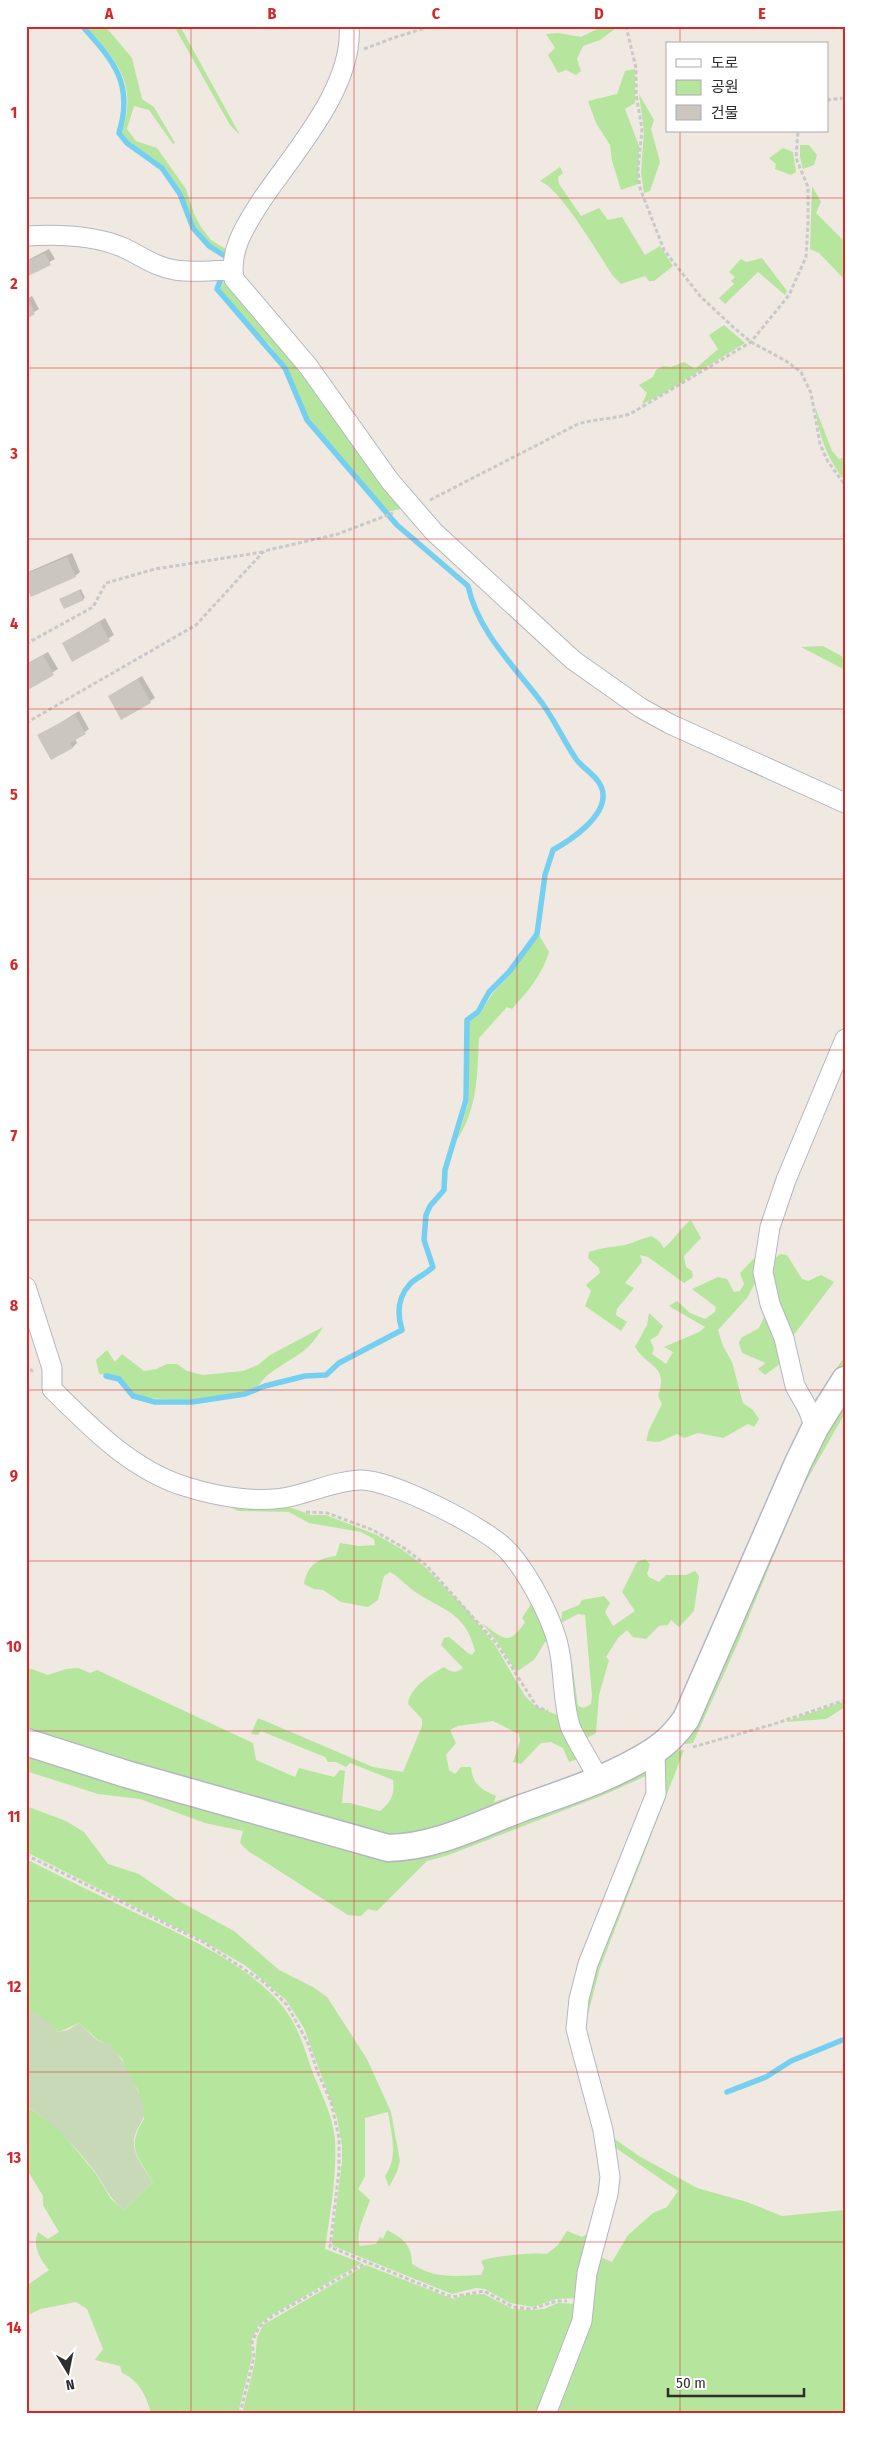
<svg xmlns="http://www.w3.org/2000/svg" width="871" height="2440" font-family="'Fira Sans Condensed','Noto Sans KR',sans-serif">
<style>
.green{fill:#b6e59e}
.cemetery{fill:#c8d9b8}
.shadow{fill:#0003}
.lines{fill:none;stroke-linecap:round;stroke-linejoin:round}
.stream{stroke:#75cff0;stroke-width:5.5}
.building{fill:#cbc7bf}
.street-casing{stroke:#b4b7c1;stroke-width:21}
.secondary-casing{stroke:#b4b7c1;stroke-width:29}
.path{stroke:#c9c9c9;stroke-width:3;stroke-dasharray:4 2.5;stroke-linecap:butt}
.street{stroke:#fff;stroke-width:19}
.secondary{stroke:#fff;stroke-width:26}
.grid{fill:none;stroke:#d62828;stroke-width:1;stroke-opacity:0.55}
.neatline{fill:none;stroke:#d62828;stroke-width:2}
.grid-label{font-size:16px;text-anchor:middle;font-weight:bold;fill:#d62828}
</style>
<rect width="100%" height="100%" fill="#efe9e1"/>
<path class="green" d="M85,26H105L132,58L142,99L154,107L175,143L173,144L149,110L134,106L127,129L136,141L157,148L186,189L194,214L201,227L211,240L229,251L227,254L210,244L195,226L182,192L164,166L129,141L122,132C138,84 117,60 85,26Z
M174,26H180L240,135L230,125Z
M603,26H619L600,40L583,46L577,59L581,71L576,75L566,70L558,73L548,55L555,48L546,34L558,33L581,37Z
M635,69V103L625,109L639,146L638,184L621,190L612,161L610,145L596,123L588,101L617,94L625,71Z
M639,94L654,120L651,129L660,162L650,191L644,193L641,173L644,131Z
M800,145H809L817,155L814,165L803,169L800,157Z
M783,148L793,152L796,172L791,175L775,169L776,164L769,158Z
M560,167L563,173L558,177L559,184L581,216L599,208L608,220L622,217L645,255L660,246L673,266L654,281H649L645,276L621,284L613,276C598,254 562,190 540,181Z
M812,186L821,202L816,213L845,242V280L819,253L810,249Z
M762,258L787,291L785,295L758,272L725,304L719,298L734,284L731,281L735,277L729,272L741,259L746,262Z
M225,279L296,362L405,508L387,512L308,417L286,367L270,345L250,326L220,289Z
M724,325L745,343L659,396L642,404L647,393L639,385L653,377L656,370L663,366L671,367L684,362L695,369L718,349L709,335Z
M815,407L832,451L839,459L845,457V481C827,458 819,436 815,407Z
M823,646L845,658V670L801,647Z
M539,935L549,952C543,973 527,993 512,1009L507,1007L479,1038C477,1076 478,1107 457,1140L469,1101V1022L480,1014L492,994L511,974Z
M691,1220L701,1238L684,1256L686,1267L692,1271L693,1277L684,1283L648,1257L640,1255L642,1262L625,1283L634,1288L617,1309L616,1315L627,1322L621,1331L585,1306L591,1291L586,1285L600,1273L599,1268L588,1258L589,1252C601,1248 612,1247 625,1245C634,1243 642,1238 652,1236L660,1242L664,1248C675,1239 680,1228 691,1220Z
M760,1252L759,1276L747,1298L718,1330L723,1346L732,1362L743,1403L753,1410L759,1419L754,1427L748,1424L723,1438L698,1433L684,1438L677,1434L659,1442L646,1441L649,1430L662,1404L658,1396C669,1365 648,1368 635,1347L647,1325L649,1313L663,1326L657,1336L650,1340L654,1348L652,1354L666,1364L673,1352L664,1347L699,1332L705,1327L669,1306L677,1301L690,1313L705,1319L715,1312L716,1307L692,1289L718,1277L727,1279L734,1292L740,1291L744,1284L740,1273Z
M781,1254L787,1255L802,1279L808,1281L821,1275L834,1282L790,1340L775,1294L769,1262Z
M770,1312L784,1361L765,1375L758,1369L766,1363L742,1353L739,1343L741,1338L759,1328L764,1317Z
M323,1327C307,1355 293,1356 269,1374C264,1377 261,1384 256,1387C235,1400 158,1404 135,1394C130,1392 124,1382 120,1377L99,1374L96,1360L107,1350L115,1362L122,1354L144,1371L156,1369L167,1364H177L187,1371L203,1375L243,1371L258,1365L270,1355Z
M845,1356V1365L817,1403L812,1404Z
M845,1398V1413L800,1492L737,1645L693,1743L670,1746Z
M226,1505H284L311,1515H326L377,1535L401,1549L424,1566L468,1611L495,1645L525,1696L535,1706L565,1718L585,1757L569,1762L563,1748L551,1742L541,1743L521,1764L513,1762L520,1741L519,1734L493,1721L458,1726L450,1730L456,1743L446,1755L449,1770L455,1774L461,1767H471C472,1784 482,1790 496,1796L494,1802L559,1781L589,1768V1772C523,1796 457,1828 387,1836L26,1732V1667L48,1675L66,1669L78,1668L90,1673L97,1670L253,1743L256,1760L295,1777L299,1768L334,1777L340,1770L345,1771L342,1803H350L380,1811C391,1802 395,1795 393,1780L350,1763L346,1767L336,1762H328L325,1757L261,1731L258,1735L251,1734L258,1718L373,1767L403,1772L422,1726V1719L408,1704C410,1687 430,1675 444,1667C451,1672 455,1674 463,1668L441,1645L444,1638L449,1637L468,1653L472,1655L475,1651C465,1611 443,1611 414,1591C406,1585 399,1577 390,1572L384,1576L378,1600L368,1607L341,1602L323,1590L314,1589L304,1584C307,1565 319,1558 336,1556L340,1543L359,1546L375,1545L374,1539L361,1532L309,1523L289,1512L238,1511Z
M645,1559L650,1564L647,1574L649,1577L659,1582L666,1575H686L695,1571L699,1576L694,1611L679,1627L671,1620L668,1625L659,1626L646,1639L633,1637L627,1630L618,1638L606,1657L609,1660L599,1695L596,1733L583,1740L577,1730L566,1658L570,1659L572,1663L578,1706L584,1708L591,1704L592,1696L585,1615L578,1614L561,1623L562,1612L579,1605L582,1600L604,1596L610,1603L605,1612L613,1626L635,1611L622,1592L637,1562Z
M533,1601L553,1641L545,1642L534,1660L516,1672L498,1643L482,1623C504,1639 508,1647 525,1622L522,1618Z
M845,1701V1707L826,1719L785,1722Z
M684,1750L600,1968L582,2037L581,2014L664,1753Z
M26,1752L418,1857C498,1841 573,1799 646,1765L648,1775L606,1794L446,1856L427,1861L377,1911L368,1909L361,1916L348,1915L248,1851L240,1843L243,1831L205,1823L140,1799L98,1794L26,1771Z
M26,1806L66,1821L84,1832L108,1864L139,1874L175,1899L234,1931L279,1970L313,1987L327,1997L367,2059L391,2112L400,2161L397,2172L389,2187L385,2176C399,2157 391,2133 388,2112L365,2118V2176L358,2189L370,2200C366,2213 354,2234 360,2246L376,2244L380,2237L383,2239L387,2230C403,2238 412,2245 412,2264C434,2279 456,2276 481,2275L484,2268L481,2261C492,2256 535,2252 547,2254L558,2245L567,2231L582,2237L594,2230L578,2298L556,2299L533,2307L510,2303L485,2289L476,2288L452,2294L333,2246L332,2242L342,2161V2145L337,2118L304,2028L286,2000L246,1966L205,1942L26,1852Z
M26,1859C63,1878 101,1896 138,1914C186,1937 250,1965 283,2007C300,2028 305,2052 314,2076C323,2097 333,2117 335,2140C337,2176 330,2214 325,2249L362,2263L270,2316L258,2326L251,2341L252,2357L238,2414H151C147,2397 139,2380 122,2373L120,2366L95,2360L103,2349L87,2309L76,2302L41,2309L26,2316V2286L49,2270C40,2259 32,2246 38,2232L48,2239L59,2232L43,2205V2196L26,2168V2106L57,2127L96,2174L111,2199L124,2210L153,2182C137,2155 126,2148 144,2119L138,2090L127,2072L122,2059L109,2044L98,2040L79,2023L59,2032L44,2019L26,2008Z
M609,2135L639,2156L697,2188L747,2202L782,2216L845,2210V2414H550L596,2255L612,2262L628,2235L653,2213L667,2207L678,2191L610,2144Z
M366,2265L453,2299L466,2295L484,2294L513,2309L531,2310L544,2309L558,2303L579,2304L543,2414H242L255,2362L257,2338L263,2325Z"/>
<path class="cemetery" d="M26,2008L44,2018L59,2032L68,2030L79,2023C85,2028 92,2037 99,2041C102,2042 107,2042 110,2045C119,2051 143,2097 144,2109C145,2118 141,2122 137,2130C127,2149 143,2166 153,2182L124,2210C109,2198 106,2188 96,2173C74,2145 56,2125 26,2106Z"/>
<path class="shadow" d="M49,249L55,259L26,276V261Z
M32,296L39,309L26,317V299Z
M72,553L80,572L75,576L26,582L28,572Z
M81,589L85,598L83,599H61Z
M105,618L114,635L73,660L63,643Z
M48,652L58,669L26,689V664Z
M142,676L155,698L122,718L109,696Z
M79,711L89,729L75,739L77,743L73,747L52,759L39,736Z"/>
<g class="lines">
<path class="stream" d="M82,26C114,61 134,84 119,133L127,143L162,168L180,194L193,228L209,246L225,256
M106,1376L119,1379L133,1396L155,1402H192L245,1394L265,1386L305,1376L326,1375L339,1363L402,1330C397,1314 398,1297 410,1284C414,1279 426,1274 433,1267L424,1240L426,1215L430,1206L444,1190L445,1170L466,1100L467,1020L478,1012L489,992L509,972L537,934L545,875L553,850C571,840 605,817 603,794C602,778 584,770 576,759C564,741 555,721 542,703C515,667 478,632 468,586L397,525L307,420L285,368L217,289L221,279
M727,2092L766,2077L791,2061L845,2039"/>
</g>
<path class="building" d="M45,253L51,265L26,277V262Z
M28,299L35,314L26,319V300Z
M67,557L76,577L31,597L26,586V574Z
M79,590L84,600L64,609L59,599Z
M100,622L110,641L72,662L62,643Z
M43,655L54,675L26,691V665Z
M138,679L151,703L121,720L108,696Z
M75,715L86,734L70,743L73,748L51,760L37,735Z"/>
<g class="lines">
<g class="street-casing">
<path id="street" d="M349,26C354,87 294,152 261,201C246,225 229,249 234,279L308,366L390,481L434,532L573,660L641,708L670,724L845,803
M26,236C57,234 93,235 122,247C140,255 155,267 175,270C193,273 214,270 233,270
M26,1287L52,1368V1389C91,1428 133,1471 187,1487C219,1497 260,1504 293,1496C315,1491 336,1481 360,1480C391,1479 488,1528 509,1552C530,1576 555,1623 560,1654C564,1678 563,1702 570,1726C575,1739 592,1765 599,1780
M815,1428L808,1409L795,1386L784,1338L770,1304L763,1272L770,1227L786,1180L845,1039
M546,2414L582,2321L587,2273L608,2194L610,2177L603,2130L576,2029L579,1999L588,1964L656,1794L655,1750"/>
</g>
<g class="secondary-casing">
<path id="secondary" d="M26,1742L126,1774L388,1848C436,1847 478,1825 522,1808C567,1792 614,1777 654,1751C668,1742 677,1732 686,1719L798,1463L815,1428L845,1380"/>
</g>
<path class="path" d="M626,26L636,68V94L642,129L638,170L640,188L664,250L700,296L732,326L751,342L786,361L801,372L811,393L820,444L827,460L845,485
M364,49L396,37L432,26
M827,100L845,98
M430,500L578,424C595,419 613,419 630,414L751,342L789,295L806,257L808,224V187L796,158L798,131
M26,644L93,607L106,583L155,569L263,552
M26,723L196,625L264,551L338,534L393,513
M26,1364L33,1372
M306,1512L327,1513L373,1530L404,1548L426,1565L497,1644L537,1707L548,1711
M693,1747L774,1724L845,1700
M26,1855L203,1942L265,1983L287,2005L308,2043L318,2073L331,2102L339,2138V2170L330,2247L452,2297L484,2291L513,2307L531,2309L557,2301H567
M240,2414L254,2357L252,2342L259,2327L271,2317L366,2263"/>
<use href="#street" class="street"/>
<use href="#secondary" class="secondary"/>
</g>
<path class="grid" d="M191,26V2414M354,26V2414M517,26V2414M680,26V44M680,131V2414M26,198H845M26,368H845M26,539H845M26,709H845M26,879H845M26,1050H845M26,1220H845M26,1390H845M26,1561H845M26,1731H845M26,1901H845M26,2072H845M26,2242H845"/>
<rect width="871" height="2440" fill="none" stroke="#ffffff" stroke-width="55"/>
<rect x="666" y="42" width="162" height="90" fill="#ffffff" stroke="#ababab"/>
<rect x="676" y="59" width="25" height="8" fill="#ffffff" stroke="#ababab"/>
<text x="711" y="68" font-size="15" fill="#2e2e2e">도로</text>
<rect x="676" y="80" width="25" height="15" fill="#b6e59e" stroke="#ababab"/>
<text x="711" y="92" font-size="15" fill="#2e2e2e">공원</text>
<rect x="676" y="105" width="25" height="15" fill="#cbc7bf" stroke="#ababab"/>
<text x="711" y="118" font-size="15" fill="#2e2e2e">건물</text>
<g transform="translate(68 2372) rotate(170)" stroke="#ffffff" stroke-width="4" paint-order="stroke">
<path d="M0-4L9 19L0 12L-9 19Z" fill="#2e2e2e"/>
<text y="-8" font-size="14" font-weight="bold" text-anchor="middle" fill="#2e2e2e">N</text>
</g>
<path d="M668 2388v8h136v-8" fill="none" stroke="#2e2e2e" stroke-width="2.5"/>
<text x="676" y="2388" font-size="15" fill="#2e2e2e" stroke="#ffffff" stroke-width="4" paint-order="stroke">50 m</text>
<rect x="28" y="28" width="816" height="2384" class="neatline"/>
<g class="grid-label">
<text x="109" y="19">A</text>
<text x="272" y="19">B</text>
<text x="436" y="19">C</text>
<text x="599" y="19">D</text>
<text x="762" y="19">E</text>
<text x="14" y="118">1</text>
<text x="14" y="289">2</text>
<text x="14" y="459">3</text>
<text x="14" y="629">4</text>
<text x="14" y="800">5</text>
<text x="14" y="970">6</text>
<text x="14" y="1141">7</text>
<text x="14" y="1311">8</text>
<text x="14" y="1481">9</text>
<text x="14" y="1652">10</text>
<text x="14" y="1822">11</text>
<text x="14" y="1992">12</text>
<text x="14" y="2163">13</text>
<text x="14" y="2333">14</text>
</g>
</svg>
